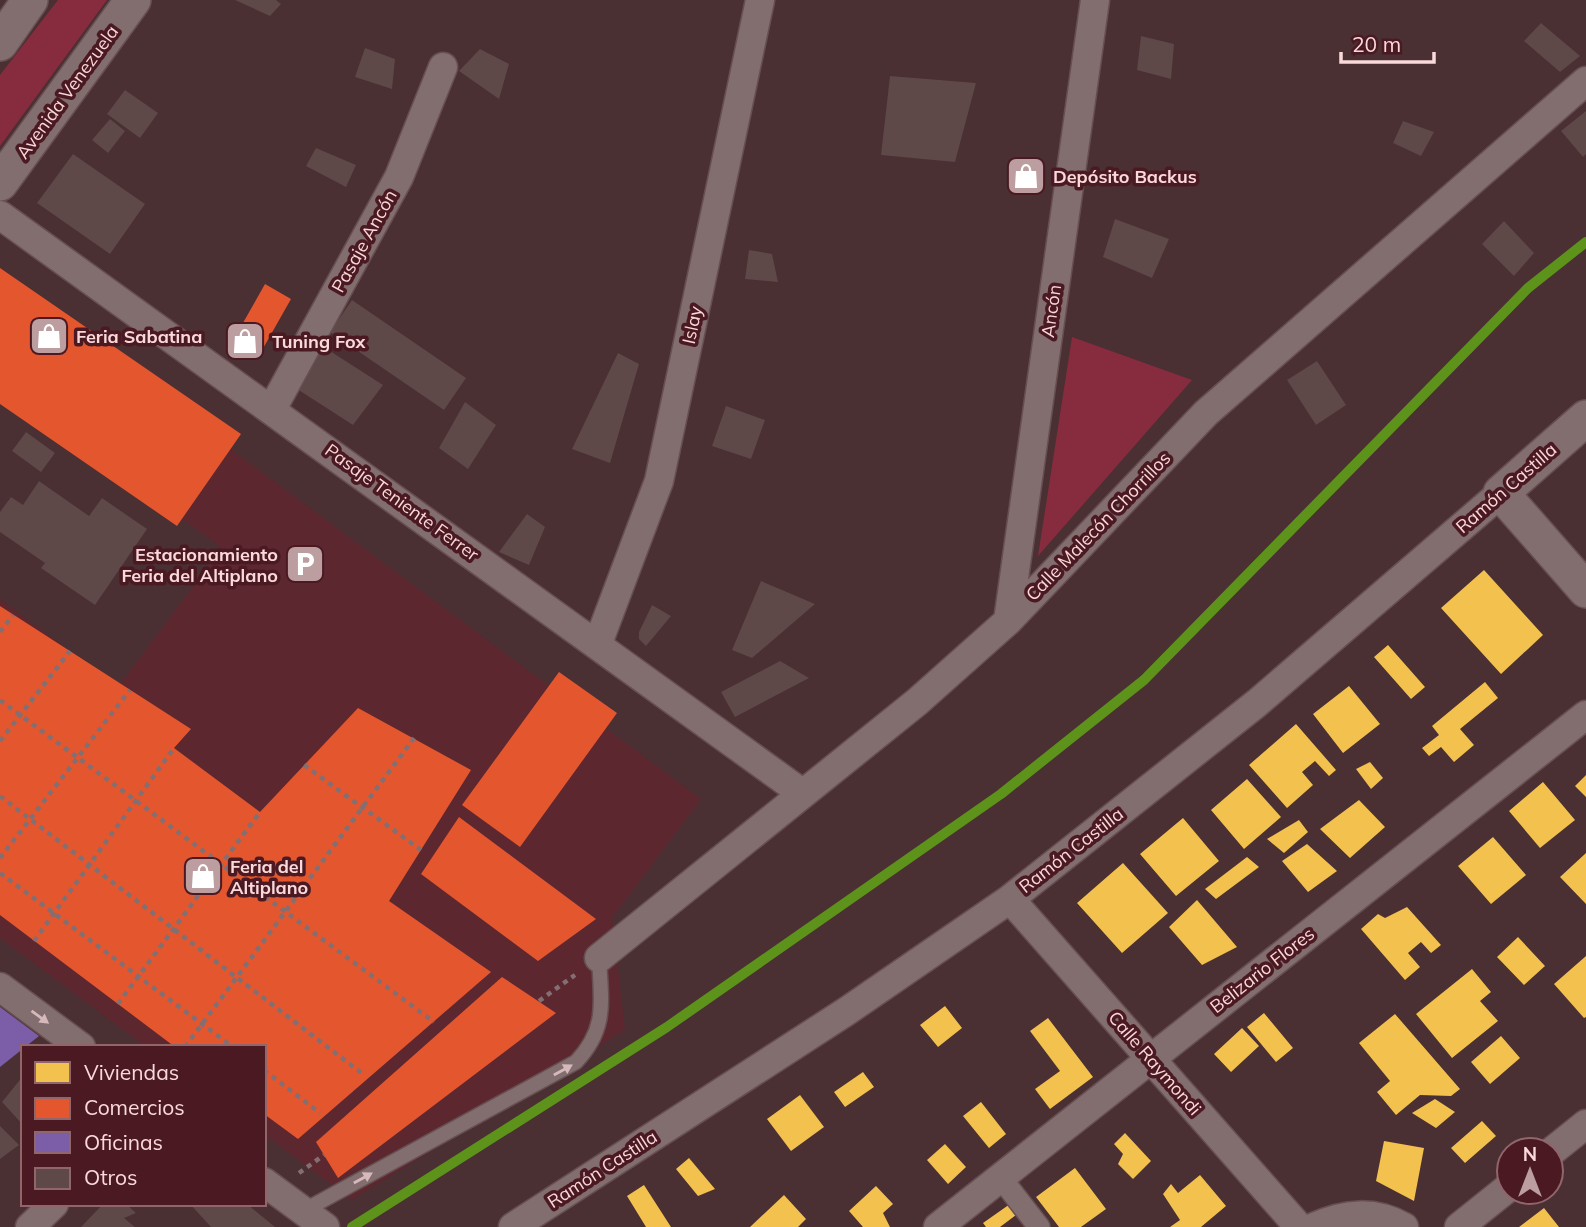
<svg xmlns="http://www.w3.org/2000/svg" width="1586" height="1227" font-family="Mulish,sans-serif">
<style>
.built{fill:#5d2730}
.green{fill:#872c3e}
.homes{fill:#f2c14e}
.shops{fill:#e4572e}
.offices{fill:#7b5ea7}
.lines{fill:none;stroke-linecap:round;stroke-linejoin:round}
.stream{stroke:#5d931a;stroke-width:10}
.building{fill:#5e4848}
.service-casing{stroke:#674f51;stroke-width:17}
.pedestrian-casing{stroke:#674f51;stroke-width:24}
.minor-casing{stroke:#674f51;stroke-width:31}
.tertiary-casing{stroke:#674f51;stroke-width:38}
.path{stroke:#836f71;stroke-width:4.5;stroke-dasharray:5 5;stroke-linecap:butt}
.service{stroke:#826d6f;stroke-width:14}
.pedestrian{stroke:#826d6f;stroke-width:21}
.minor{stroke:#826d6f;stroke-width:28}
.tertiary{stroke:#826d6f;stroke-width:35}
.oneway{fill:#d6b9bb}
.labels{text-anchor:middle;dominant-baseline:central;stroke-width:7;stroke-linejoin:round;paint-order:stroke}
.street-label{font-size:18px;fill:#fad9db;stroke:#4a1921}
.poi-label{font-size:18px;font-weight:bold;fill:#fad9db;stroke:#4a1921;text-anchor:start}
</style>
<rect width="100%" height="100%" fill="#4a2f33"/>
<path class="built" d="M2,279L701,799L612,918L625,1030L352,1200L264,1134V1047H146L0,938V599L118,687L222,548L0,384Z"/>
<path class="green" d="M58,0H107L0,146V75Z
M1072,337L1192,380L1038,556Z"/>
<path class="homes" d="M1484,570L1543,635L1501,674L1441,608Z
M1388,645L1425,687L1411,699L1374,657Z
M1485,682L1498,698L1460,729L1474,745L1454,762L1441,747L1429,756L1422,748L1439,735L1432,726Z
M1349,686L1380,724L1343,753L1313,714Z
M1296,724L1336,770L1329,776L1315,761L1302,772L1313,785L1287,808L1249,765Z
M1370,762L1383,778L1371,789L1356,769Z
M1586,775V797L1575,786Z
M1247,779L1281,817L1244,849L1211,810Z
M1543,782L1575,820L1540,848L1509,811Z
M1359,800L1385,827L1350,858L1320,829Z
M1183,818L1219,861L1176,896L1140,854Z
M1299,820L1308,832L1284,853L1267,839Z
M1493,837L1526,875L1491,904L1458,866Z
M1307,844L1337,871L1308,892L1282,861Z
M1586,853V904L1560,877Z
M1247,857L1259,867L1216,899L1205,889Z
M1123,863L1168,913L1122,953L1077,903Z
M1197,900L1237,947L1202,965L1169,927Z
M1407,907L1441,945L1431,953L1421,942L1408,953L1420,967L1405,980L1361,929L1378,914L1385,918Z
M1518,937L1545,966L1524,985L1497,957Z
M1586,956V1017L1584,1018L1554,984Z
M1472,969L1491,992L1480,1001L1498,1021L1452,1058L1416,1014Z
M945,1006L962,1028L938,1047L920,1025Z
M1264,1013L1293,1048L1276,1062L1247,1027Z
M1395,1014L1460,1089L1451,1096L1420,1095L1396,1115L1377,1092L1390,1081L1359,1043Z
M1048,1018L1093,1077L1050,1109L1035,1089L1060,1071L1030,1031Z
M1242,1028L1259,1046L1231,1072L1214,1054Z
M1501,1036L1520,1058L1490,1084L1471,1062Z
M863,1072L874,1087L845,1107L834,1092Z
M800,1095L824,1127L791,1151L767,1119Z
M1435,1099L1455,1112L1436,1128L1412,1113Z
M981,1102L1006,1134L989,1148L963,1116Z
M1482,1121L1496,1136L1465,1163L1451,1148Z
M1125,1133L1151,1161L1133,1179L1118,1164L1123,1154L1114,1144Z
M1384,1141L1424,1148L1414,1201L1376,1181Z
M945,1144L966,1167L948,1184L927,1160Z
M689,1158L715,1189L698,1196L676,1169Z
M1075,1168L1106,1209L1081,1227H1059L1036,1197Z
M1200,1175L1226,1206L1201,1227H1170L1180,1220L1163,1194L1171,1184L1178,1193Z
M644,1185L671,1227H646L627,1196Z
M876,1186L893,1204L883,1213L890,1227H863L849,1211Z
M784,1195L806,1219L798,1227H750Z
M1010,1204L1020,1212L1000,1227H986L983,1223Z
M1544,1208L1559,1227H1519Z"/>
<path class="shops" d="M0,268L241,434L177,526L0,404Z
M265,284L291,299L257,359L231,344Z
M0,606L191,729L174,748L260,812L358,708L471,770L389,901L491,972L298,1139L264,1114V1047H175L0,915Z
M559,672L617,713L520,847L462,805Z
M459,817L596,919L538,961L421,874Z
M502,977L556,1013L338,1178L316,1142Z"/>
<path class="offices" d="M0,1007L39,1036L0,1067Z"/>
<g class="lines">
<path class="stream" d="M352,1227L667,1027L1001,794L1144,680L1528,288L1586,242"/>
</g>
<path class="building" d="M235,0H276L281,4L270,16Z
M1541,23L1580,56L1560,72L1524,41Z
M1141,36L1174,44L1171,79L1137,70Z
M365,48L395,59L392,89L355,77Z
M480,49L509,64L499,99L459,71Z
M890,76L976,83L955,162L881,155Z
M125,90L158,113L140,138L107,114Z
M1586,111V154L1583,157L1561,131Z
M110,119L125,131L108,153L92,140Z
M1403,121L1434,132L1421,156L1393,143Z
M316,148L356,165L346,187L306,166Z
M73,154L145,204L110,254L37,203Z
M1115,219L1169,239L1152,278L1103,257Z
M1504,221L1534,253L1514,276L1482,244Z
M749,250L772,254L778,282L745,279Z
M352,300L466,378L444,410L330,332Z
M316,342L383,385L353,425L294,387Z
M618,353L639,364L610,463L572,449Z
M1317,361L1346,405L1316,425L1287,380Z
M465,402L496,425L468,469L439,448Z
M726,406L765,420L751,459L712,446Z
M26,432L55,453L41,472L12,451Z
M39,481L89,516L102,498L147,529L95,605L41,568L45,563L0,532V512L11,497L23,505Z
M527,514L545,527L529,565L499,552Z
M761,581L815,604L752,658L732,650Z
M652,605L671,616L646,646L639,639V632Z
M780,661L809,678L735,717L721,692Z
M23,1076V1125L2,1102Z
M0,1126L19,1145L0,1159Z
M103,1204H126L136,1213L124,1218L135,1227H81Z
M190,1204H247L275,1227H211Z"/>
<g class="lines">
<g class="service-casing">
<path id="service" d="M303,1211L576,1062C608,1028 601,1001 599,958"/>
</g>
<g class="pedestrian-casing">
<path id="pedestrian" d="M1001,1178L1039,1227"/>
</g>
<g class="minor-casing">
<path id="minor" d="M0,215L802,793
M272,409L399,177L443,67
M1008,621L1095,0
M598,643L659,481L760,0
M1010,899L1299,1227
M599,958L917,702L1008,621L1206,413L1586,81
M0,987L81,1047
M1551,1152L1586,1124
M264,1182L325,1227
M30,1227L54,1204
M513,1227L847,1011L1010,899L1257,703L1501,493
M938,1227L1586,715
M1314,1227C1345,1213 1374,1210 1404,1227
M1459,1227L1509,1187"/>
</g>
<g class="tertiary-casing">
<path id="tertiary" d="M0,43L30,0
M0,183L133,0
M1586,418L1501,493L1586,590"/>
</g>
<path class="path" d="M0,632L13,615
M0,700L434,1022
M0,741L70,651
M304,765L421,850
M0,796L364,1075
M0,858L130,690
M0,873L233,1047
M34,941L174,748
M539,1001L575,975
M118,1004L260,812
M185,1047L414,738
M264,1070L320,1113
M299,1173L324,1155"/>
<use href="#service" class="service"/>
<use href="#pedestrian" class="pedestrian"/>
<use href="#minor" class="minor"/>
<use href="#tertiary" class="tertiary"/>
</g>
<defs><path id="oneway-solid" d="M-6-.8H1V-3.2L6.5 0L1 3.2V.8H-6Z" transform="scale(1.75)"/></defs>
<g class="oneway">
<use href="#oneway-solid" transform="translate(40 1017) rotate(36)"/>
<use href="#oneway-solid" transform="translate(563 1070) rotate(-29)"/>
<use href="#oneway-solid" transform="translate(363 1178) rotate(-29)"/>
</g>
<defs>
<g id="shop-square" transform="scale(2.0125)"><rect x="-9" y="-9" width="18" height="18" rx="4" fill="#bc9ea0" stroke="#4a1921"/><path d="M-5-2.5h2.3a2.7 3.5 0 0 1 5.4 0H5L5.5 6h-11ZM-1.5-2.5h3a1.5 2.3 0 0 0-3 0Z" fill="#fff"/></g>
<g id="parking-square" transform="scale(2.0125)"><rect x="-9" y="-9" width="18" height="18" rx="4" fill="#bc9ea0" stroke="#4a1921"/><path d="M-3.5-5.5H1a3.5 3.5 0 0 1 0 7H-1V5.5H-3.5ZM-1-3.4V-.6H.8a1.4 1.4 0 0 0 0-2.8Z" fill="#fff"/></g>
</defs>
<g fill-rule="evenodd">
<use href="#shop-square" x="1026" y="176"/>
<use href="#shop-square" x="49" y="336"/>
<use href="#shop-square" x="245" y="341"/>
<use href="#parking-square" x="305" y="564"/>
<use href="#shop-square" x="203" y="876"/>
</g>
<g class="labels">
<g class="street-label">
<text transform="translate(67 92) rotate(-54)">Avenida Venezuela</text>
<text transform="translate(364 241) rotate(-61)">Pasaje Ancón</text>
<text transform="translate(1051 311) rotate(-82)">Ancón</text>
<text transform="translate(692 325) rotate(-78)">Islay</text>
<text transform="translate(1506 488) rotate(-41)">Ramón Castilla</text>
<text transform="translate(402 502) rotate(36)">Pasaje Teniente Ferrer</text>
<text transform="translate(1098 526) rotate(-46)">Calle Malecón Chorrillos</text>
<text transform="translate(1071 850) rotate(-38)">Ramón Castilla</text>
<text transform="translate(1262 970) rotate(-38)">Belizario Flores</text>
<text transform="translate(1155 1063) rotate(49)">Calle Raymondi</text>
<text transform="translate(602 1169) rotate(-33)">Ramón Castilla</text>
</g>
<g class="poi-label">
<text x="1053" y="176">Depósito Backus</text>
<text x="76" y="336">Feria Sabatina</text>
<text x="272" y="341">Tuning Fox</text>
<text x="278" y="554" text-anchor="end">Estacionamiento<tspan x="278" dy="21">Feria del Altiplano</tspan></text>
<text x="230" y="866">Feria del<tspan x="230" dy="21">Altiplano</tspan></text>
</g>
</g>
<rect x="21" y="1045" width="245" height="161" fill="#4a1921" stroke="#90666b" stroke-width="2"/>
<rect x="35" y="1062" width="35" height="21" fill="#f2c14e" stroke="#90666b" stroke-width="2"/>
<text x="84" y="1080" font-size="21" fill="#fad9db">Viviendas</text>
<rect x="35" y="1098" width="35" height="21" fill="#e4572e" stroke="#90666b" stroke-width="2"/>
<text x="84" y="1115" font-size="21" fill="#fad9db">Comercios</text>
<rect x="35" y="1132" width="35" height="21" fill="#7b5ea7" stroke="#90666b" stroke-width="2"/>
<text x="84" y="1150" font-size="21" fill="#fad9db">Oficinas</text>
<rect x="35" y="1168" width="35" height="21" fill="#5e4848" stroke="#90666b" stroke-width="2"/>
<text x="84" y="1185" font-size="21" fill="#fad9db">Otros</text>
<g transform="translate(1530 1171)"><circle r="33" fill="#4a1921" stroke="#90666b" stroke-width="2"/>
<path d="M0-5L12 26L0 18L-12 26Z" fill="#bc9ea0"/>
<text y="-10" font-size="19" font-weight="bold" text-anchor="middle" fill="#fad9db">N</text>
</g>
<path d="M1341 52v10h93v-10" fill="none" stroke="#fad9db" stroke-width="3.5"/>
<text x="1352" y="52" font-size="21" fill="#fad9db" stroke="#4a1921" stroke-width="5" paint-order="stroke">20 m</text>
</svg>
